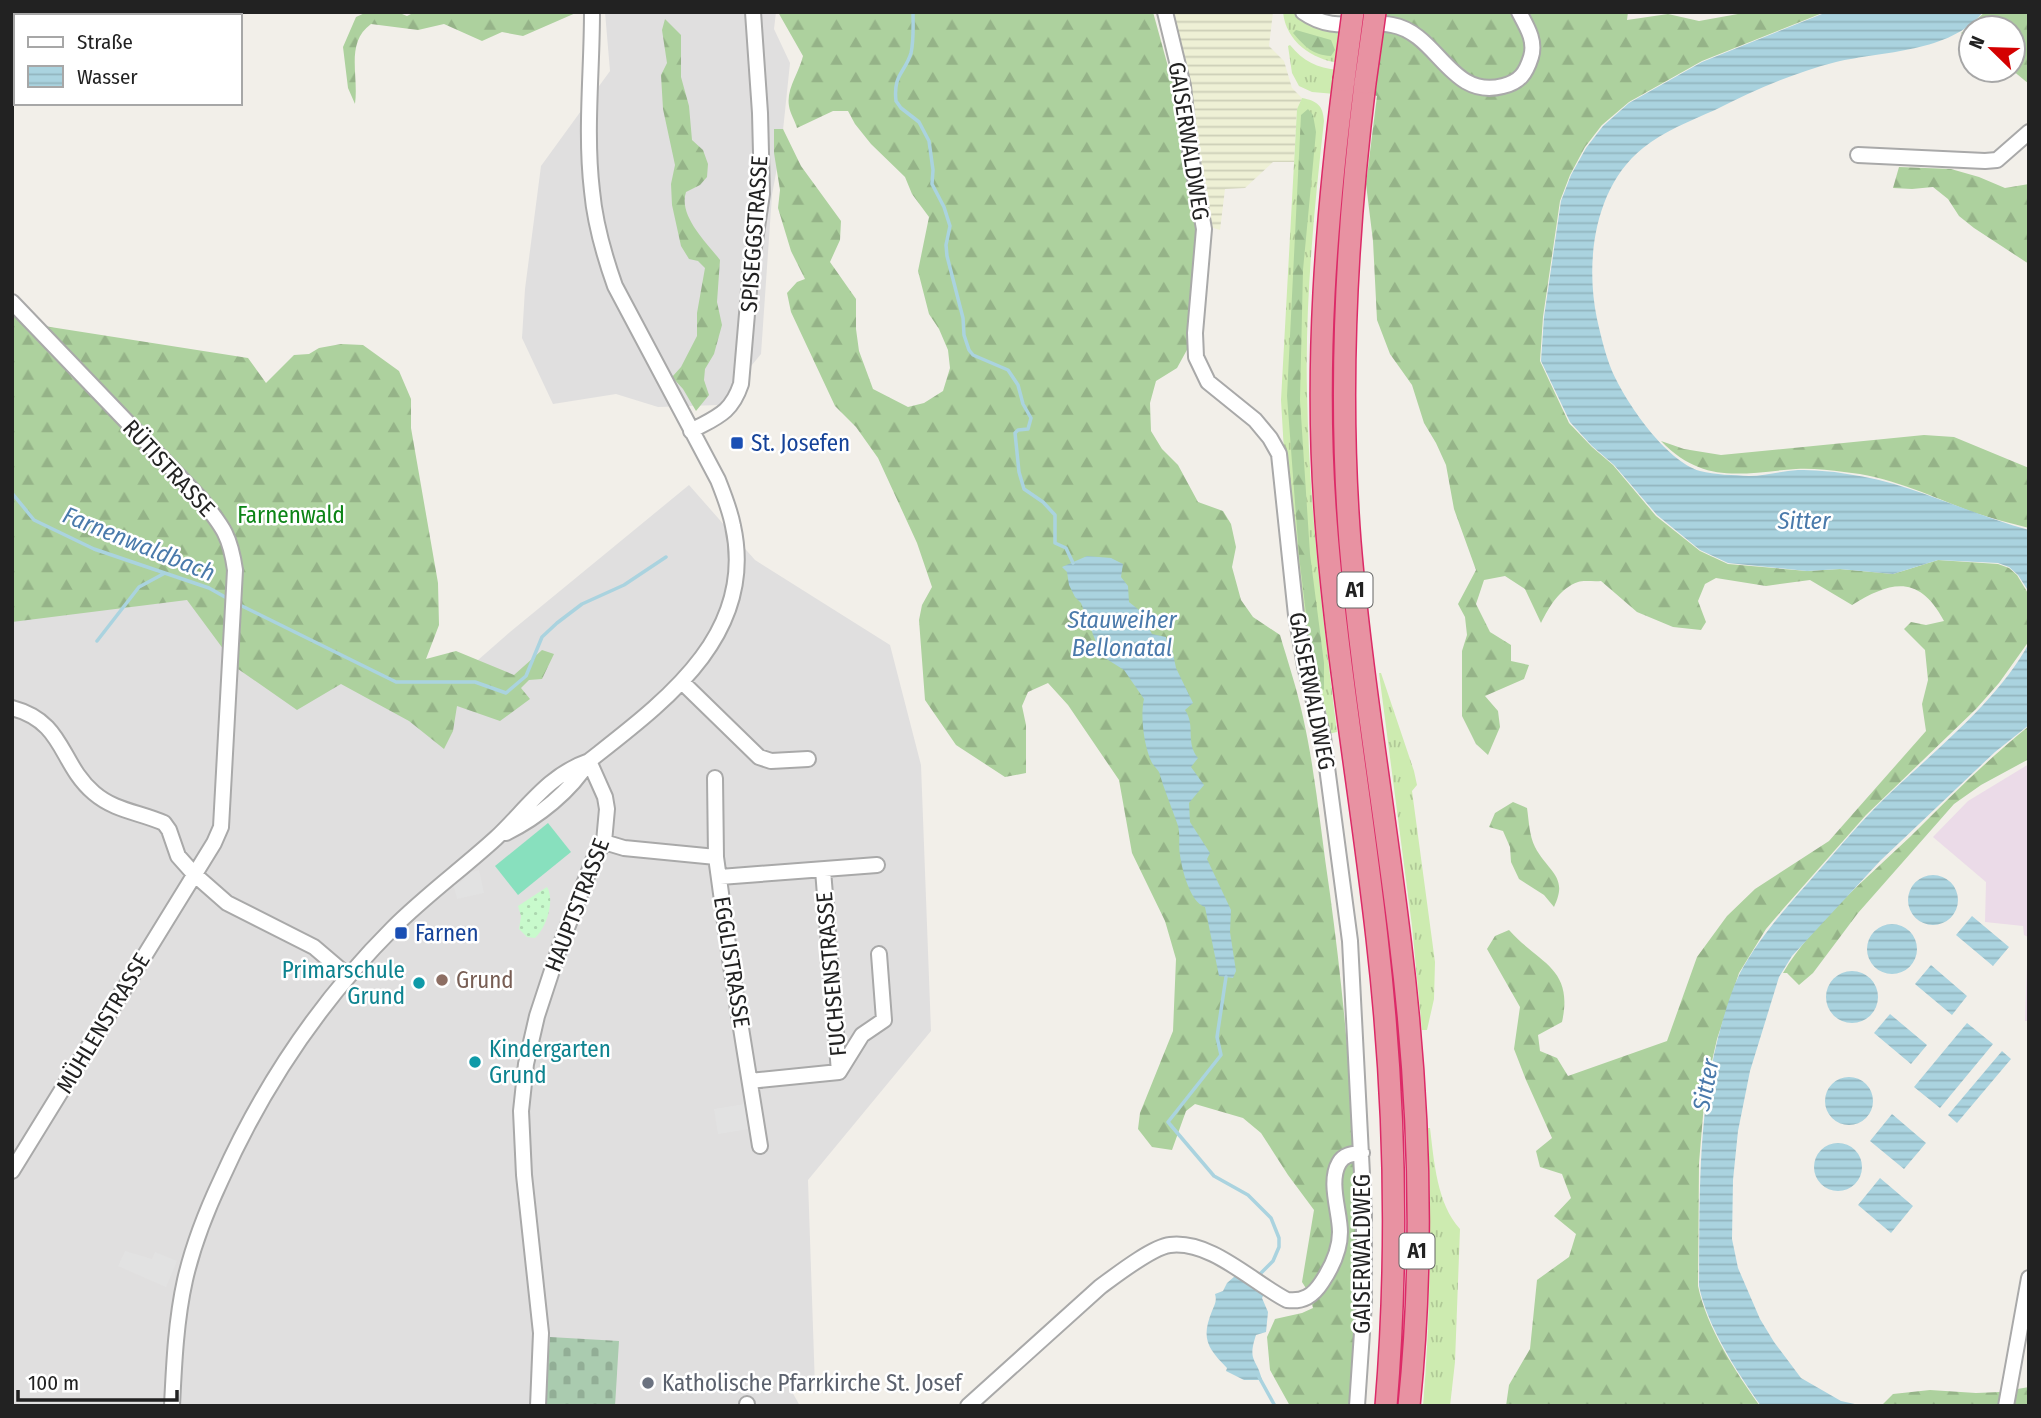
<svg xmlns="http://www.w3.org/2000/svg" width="2041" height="1418" font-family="'Fira Sans Condensed',sans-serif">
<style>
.residential{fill:#e0dfdf}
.industrial{fill:#ebdbe8}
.farmland{fill:url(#farmland-rules)}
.grass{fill:url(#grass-tufts)}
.forest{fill:url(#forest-firs)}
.cemetery{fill:url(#cemetery-stones)}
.park{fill:url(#park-dots)}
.pitch{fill:#88e0be}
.parking{fill:#e2e2e2}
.water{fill:url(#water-rules)}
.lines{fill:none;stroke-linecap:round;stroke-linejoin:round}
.stream{stroke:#aad3df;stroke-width:3.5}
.minor-casing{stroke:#a9a9a9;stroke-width:18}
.highway-casing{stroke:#dc2a67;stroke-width:24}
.minor{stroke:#fff;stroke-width:14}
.highway{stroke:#e892a2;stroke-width:21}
.highway-bridge-casing{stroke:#dc2a67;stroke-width:24;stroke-linecap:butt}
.highway-bridge{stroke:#e892a2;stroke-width:21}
.transit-dot{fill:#1a4fb4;stroke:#fff;stroke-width:2.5}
.education-dot{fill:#8d6e63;stroke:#fff;stroke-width:2.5}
.culture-dot{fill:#0f9aa8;stroke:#fff;stroke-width:2.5}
.worship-dot{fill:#6b7280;stroke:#fff;stroke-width:2.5}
.labels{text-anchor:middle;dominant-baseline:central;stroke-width:5;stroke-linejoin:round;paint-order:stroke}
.shield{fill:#fff;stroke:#646464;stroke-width:2}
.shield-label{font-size:21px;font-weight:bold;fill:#222}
.street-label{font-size:23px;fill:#222;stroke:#fff}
.transit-label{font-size:23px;fill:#164399;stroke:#fff;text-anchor:start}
.park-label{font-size:23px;fill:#0c8416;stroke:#fff}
.culture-label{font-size:23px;fill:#0d838f;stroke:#fff;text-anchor:end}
.education-label{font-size:23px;fill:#785e54;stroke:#fff;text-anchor:start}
.worship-label{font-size:23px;fill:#5b616d;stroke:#fff;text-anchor:start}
.water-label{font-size:24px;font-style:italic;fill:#4a7aab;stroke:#fff}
</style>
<defs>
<pattern id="farmland-rules" width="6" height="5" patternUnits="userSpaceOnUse" patternTransform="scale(1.75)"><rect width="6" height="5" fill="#eef0d5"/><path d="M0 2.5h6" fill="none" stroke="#ccceb7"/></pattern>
<pattern id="grass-tufts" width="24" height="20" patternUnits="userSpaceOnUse" patternTransform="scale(1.75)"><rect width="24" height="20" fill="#cdebb0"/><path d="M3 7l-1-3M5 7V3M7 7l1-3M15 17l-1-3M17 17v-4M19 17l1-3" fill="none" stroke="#b0c997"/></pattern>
<pattern id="forest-firs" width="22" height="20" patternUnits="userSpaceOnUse" patternTransform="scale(1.75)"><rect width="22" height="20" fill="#add19e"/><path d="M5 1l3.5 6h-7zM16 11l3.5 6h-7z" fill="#95b388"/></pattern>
<pattern id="cemetery-stones" width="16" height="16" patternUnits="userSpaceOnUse" patternTransform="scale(1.75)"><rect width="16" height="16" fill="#aacbaf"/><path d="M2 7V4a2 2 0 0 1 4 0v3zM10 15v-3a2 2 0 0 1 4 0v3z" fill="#92ae96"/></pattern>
<pattern id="park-dots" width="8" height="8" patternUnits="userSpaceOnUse" patternTransform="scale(1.75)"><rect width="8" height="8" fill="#c8facc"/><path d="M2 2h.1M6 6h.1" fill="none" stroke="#acd6af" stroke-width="1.8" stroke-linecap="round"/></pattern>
<pattern id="water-rules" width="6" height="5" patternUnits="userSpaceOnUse" patternTransform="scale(1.75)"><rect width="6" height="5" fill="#aad3df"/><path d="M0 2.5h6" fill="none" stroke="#92b5bf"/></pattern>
</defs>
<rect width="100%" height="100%" fill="#f2efe9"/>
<path class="residential" d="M605,12H776L774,29L790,63L782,140L772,195L761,354L719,405L658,407L616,394L553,404L522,338L525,289L541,166L610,71Z
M689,485L755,560L890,645L921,765L931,1031L808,1180L815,1387L791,1390L800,1406H12V592L191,589L421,710L510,632Z"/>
<path class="industrial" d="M2029,764V1021H2025L2028,937L2024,935L2023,926L1985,922L1986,882L1933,837L1968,801Z"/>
<path class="farmland" d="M1170,12H1273L1269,46L1284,61L1292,88L1302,98L1297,109L1294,162H1273L1245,188L1225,189L1220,230L1210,227Z"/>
<path class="grass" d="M1283,12H1298L1325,29L1343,33L1339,63C1312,59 1286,42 1283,12Z
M1290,45C1303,61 1317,68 1338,70L1335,94L1312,92L1299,86L1292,73L1288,46Z
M1302,98C1317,101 1323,105 1324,121C1314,210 1305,302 1307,392C1309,507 1323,619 1337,732L1328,734L1308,667L1285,469L1281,400L1297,109Z
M1379,673H1381L1414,771L1417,785L1412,791L1435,962L1434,999L1427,1030H1422L1412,926Z
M1428,1128H1430C1434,1161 1437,1204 1460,1229L1455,1362L1450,1406H1423C1431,1313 1431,1221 1428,1128Z"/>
<path class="forest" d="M367,12H397L407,16L415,12H578L523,36L502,32L482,41L444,24L418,30L371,24C345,43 359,75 355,104L348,88L343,47L356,17Z
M778,12H1153L1181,114L1199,241L1195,297L1188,348L1177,368L1156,381L1150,403L1151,431L1162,449L1178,465L1198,502L1223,511L1231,524L1236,547L1232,567L1241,600L1253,617L1280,635C1288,662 1297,689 1303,717C1316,775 1321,835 1330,894C1353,1063 1364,1236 1350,1406H1290L1270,1370L1267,1337L1275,1319L1302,1313L1313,1308L1309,1293L1302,1282L1314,1210L1288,1175L1261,1133L1243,1118L1195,1104L1186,1111L1172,1150L1152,1147L1138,1129L1140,1113L1173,1031L1176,959L1165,921L1132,853L1119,780L1068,705L1048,683L1028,692L1022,706L1026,725V773L1005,777L956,745L925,700L919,620L922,605L932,587L917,543L878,458L856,427L835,406L791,312L787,293L797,282L805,279L791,251L778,208L780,190L774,153V129H783L801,166L841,221L840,240L830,262L856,299V329L859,351L873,389L908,407L924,403L943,391L950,368L948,350L939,329L929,314L918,271L929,217L912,194L905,177L871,144L855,124L848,111H833L797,128C795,121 790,113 789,106C786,89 799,73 803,56Z
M1381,12H1628L1627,20L1668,14L1699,21L1749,12H1825L1702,61L1629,102L1602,125L1585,147L1570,175L1560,201L1543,317L1540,361L1569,423L1592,447L1613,465L1656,516L1700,551L1728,564L1807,571L1840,569L1893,574L1938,560L1998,564L2009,568L2017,575L2029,595V641L1999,683L1976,709L1866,815L1783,909L1766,929L1739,973L1717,1039L1705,1092L1699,1163L1698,1286C1706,1326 1736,1373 1760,1406H1506L1509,1385L1530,1349L1537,1280L1569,1257L1576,1234L1554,1216L1571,1198L1562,1174L1540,1167L1536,1151L1552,1138L1526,1080L1514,1049L1520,1007L1487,949L1495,936L1509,930C1539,964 1574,967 1562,1022L1538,1035L1540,1051L1557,1058L1568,1076L1667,1041L1697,957L1727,916L1755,889L1829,841L1926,731L1922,704L1928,680L1925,650L1904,629L1911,622L1926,625L1944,621C1919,574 1891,581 1852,605L1810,580L1766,586L1716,578L1705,584L1698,601L1706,622L1701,630L1673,627L1637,612L1601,581C1594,582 1584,580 1578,582C1560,588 1549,607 1541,623L1525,589L1505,576L1484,580L1476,604L1490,632L1511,645V661L1529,665L1524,679L1485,696L1498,711L1500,727L1488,755L1476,744L1462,716V651L1467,635L1465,617L1458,604L1476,570L1454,509L1446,465L1436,443L1424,423L1412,385L1390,354L1377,320L1373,241L1366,184L1377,96L1374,95L1372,79Z
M1985,12H2029V84L2012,70L2013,28H1971V33L1965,37L1961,33Z
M665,19L681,35V77L689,106L692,140L703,150L708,164L707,177L700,185L686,192C678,216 707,243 720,260L717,302L722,325L714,354L705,369L704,380L709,395L696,411L683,389L672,377L681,367L697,336V313L705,268L698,261L689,259L681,246L672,205L671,184L675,165L663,109L661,75L667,63L662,30Z
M1296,30L1331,40L1335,50L1331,56C1313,55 1305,47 1293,33Z
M1308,109L1313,115L1316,132L1303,270L1300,400L1310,554L1324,663V690L1320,688L1312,663L1299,556L1287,396L1301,115Z
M1899,167L1951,169L1979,177L2005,188L2029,184V264L1974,228L1959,216L1948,199L1933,187L1912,189L1893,188Z
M12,296L44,326L248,358L266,383L294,355L309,354L319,348L341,344L363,345L399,371L411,399V428L438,583L439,625L426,659L456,651L514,675L542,650L554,654L542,679L529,680L521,688L530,699L500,721L457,706L453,731L444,749L409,721L341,684L297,710L238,669L187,600L12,622Z
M1924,435L1954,437L2029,468V528C2010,523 1990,518 1972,512C1931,496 1888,476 1844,472C1829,470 1811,468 1796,469C1741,473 1704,485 1661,441L1684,449L1721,455Z
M2029,726V759L1981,785L1954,804L1858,913L1813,973L1799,985L1787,973H1783C1812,924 1869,876 1911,836C1949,798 1987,760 2029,726Z
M1513,802L1527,808C1529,821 1529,835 1535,847C1548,872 1569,876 1554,907L1544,895L1519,879L1511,862L1510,847L1503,831L1489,827L1495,813Z
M2029,1387V1406H1881L1893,1394L1930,1390L1976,1393L2000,1392Z"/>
<path class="cemetery" d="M550,1337L619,1341L615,1406H545Z"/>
<path class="park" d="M547,887C555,900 547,927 535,938L527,937L519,929L521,916L518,906Z"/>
<path class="pitch" d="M548,823L571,852L518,895L495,866Z"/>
<path class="parking" d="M479,870L484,893L457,899L453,884L461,882L470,872Z
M745,1104L749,1129L718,1134L714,1109Z
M125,1251L152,1259L155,1252L177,1261L166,1287L118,1266Z"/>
<path class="water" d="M1827,12H1983C1950,53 1882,51 1836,62C1793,73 1754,90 1715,110C1690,121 1664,131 1643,148C1594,187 1585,262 1597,319C1601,336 1605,354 1612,371C1626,403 1666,461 1700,471C1715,475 1734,475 1749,476C1765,476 1782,471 1798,470C1813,470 1831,471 1847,474C1910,482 1968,514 2029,530V592L2018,575L2009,567L1998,563L1938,560L1893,574L1840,569L1807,571L1728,563L1700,550L1657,515L1614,465L1592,446L1570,422L1541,361L1544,317L1561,201L1571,175L1586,148L1603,126L1629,103L1702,62Z
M1087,556L1111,558L1123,564L1121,577L1128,586L1129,602L1139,610L1152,634L1166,637L1167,643L1171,644L1176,668L1193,703L1185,710C1196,726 1185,742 1198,758L1191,767L1204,785L1189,803L1190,822L1210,853L1207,859L1231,910L1230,932L1236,971L1233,978L1219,976L1205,907C1190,902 1182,870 1180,855C1178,845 1181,832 1177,823C1171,806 1164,789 1159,772C1157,769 1154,766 1152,763C1144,747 1140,716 1144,699L1124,670L1105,658L1099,650L1081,603L1075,597L1069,585L1067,572L1062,567Z
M2029,643V725L1995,752L1880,861L1792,956L1779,977L1750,1071L1738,1131L1733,1180L1732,1239L1738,1268L1760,1319L1774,1342L1801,1378L1841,1401L1864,1406H1761C1737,1372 1707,1326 1699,1286C1700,1197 1697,1109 1722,1023C1727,1006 1732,989 1740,973C1758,940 1782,912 1807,884C1833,855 1857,825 1885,798C1932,753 1999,700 2029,643Z
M1908 900a25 25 0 1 1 50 0a25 25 0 1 1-50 0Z
M1972,916L2009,947L1993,966L1956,935Z
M1867 949a25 25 0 1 1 50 0a25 25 0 1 1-50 0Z
M1931,965L1967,996L1952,1015L1915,984Z
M1826 997a26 26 0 1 1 52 0a26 26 0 1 1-52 0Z
M1890,1014L1927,1045L1911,1064L1874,1033Z
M1967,1023L1993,1044L1940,1108L1914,1087Z
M2002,1051L2011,1059L1957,1123L1948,1115Z
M1825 1101a24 24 0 1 1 48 0a24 24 0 1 1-48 0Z
M1892,1114L1926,1143L1904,1169L1870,1141Z
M1814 1167a24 24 0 1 1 48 0a24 24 0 1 1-48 0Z
M1880,1178L1913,1206L1891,1233L1858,1205Z
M1235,1276L1264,1294L1262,1298L1268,1312L1266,1332L1256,1335C1247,1362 1257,1358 1262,1380H1244L1226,1371L1227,1368C1207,1348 1201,1338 1212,1311C1215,1304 1217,1301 1215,1294L1223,1291L1227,1283Z"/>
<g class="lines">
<path class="stream" d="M913,12C913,25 914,40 911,53C905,73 893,74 896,101L901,108L919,122L929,141L933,170L932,184L944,207L950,226L946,245L947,256L963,318L964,335L969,350L973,355L1008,370L1018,385L1023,404L1031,418L1028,429L1018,430L1015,433L1019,472L1024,489L1043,502L1055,515V543L1066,548L1073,563
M12,493L34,520L94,549L209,588L225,597
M242,606L396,682H475L506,693L526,676L542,637L557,623L582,604L624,585L666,557
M97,641L139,587L165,573
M1226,977L1217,1037L1221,1055L1168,1122L1214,1176L1248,1195L1271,1218L1279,1238V1247L1273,1261L1258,1276
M1259,1377L1275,1406"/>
<g class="minor-casing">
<path id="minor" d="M1165,12L1183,86L1190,150L1204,229L1195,333L1196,357L1208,382L1255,420L1270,438L1279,454L1296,615L1305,666L1323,737L1350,941L1364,1213V1303L1357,1406
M1303,12C1334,34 1359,19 1392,25C1438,33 1450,100 1503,86C1520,82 1526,73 1531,57C1536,41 1527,27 1519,12
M1858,155L1985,161L1997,160L2029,132
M12,302L200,498C222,526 230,534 235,570L221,827L214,843L12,1171
M691,431C716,417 731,414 741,384L751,267L762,194L760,113L753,12
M682,682L759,757L771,761L808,759
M12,708C65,722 59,763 94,793C115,811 139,812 164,823L169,830L178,856L194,874L227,903L314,947L348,976
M715,778L716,857L731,966L760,1146
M506,833C538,817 571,791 589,761
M604,842L624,848L716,857
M823,870L839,1072
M720,877L877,865
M839,1072L862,1035L884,1020L879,954
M750,1081L839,1072
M747,1404V1406
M172,1406C174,1364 176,1320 185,1280C193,1245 206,1212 221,1180C263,1086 320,1001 393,928C425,896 462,869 496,838C526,810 548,775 589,761C664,702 757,635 733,526C730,510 724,495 718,480L615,286C604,255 595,224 592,191C585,132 592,72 592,12
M538,1406L541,1333L524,1175L521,1111L526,1064L537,1016L560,946L593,861L604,842L607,809L605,797L589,761
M968,1406L1100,1287C1115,1276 1152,1247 1170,1245C1211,1240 1252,1282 1287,1300C1303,1302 1313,1296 1322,1282C1332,1267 1340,1251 1340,1232C1340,1212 1328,1182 1339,1163C1344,1154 1353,1154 1362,1153
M2006,1406L2029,1278"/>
</g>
<g class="highway-casing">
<path id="highway" d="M1344,80C1326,222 1315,364 1325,507C1335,652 1361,794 1377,938C1395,1094 1399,1250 1386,1406
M1365,83C1346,236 1338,388 1350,542C1361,675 1384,807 1400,940C1419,1093 1425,1251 1409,1406"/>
</g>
<use href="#minor" class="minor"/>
<use href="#highway" class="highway"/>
<g class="highway-bridge-casing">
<path id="highway-bridge" d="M1344,80L1353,12
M1365,83L1375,12"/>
</g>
<use href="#highway-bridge" class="highway-bridge"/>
</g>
<g class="transit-dot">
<rect x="730" y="436" width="14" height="14" rx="3.5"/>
<rect x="394" y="926" width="14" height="14" rx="3.5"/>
</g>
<circle class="education-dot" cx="442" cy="980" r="7"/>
<g class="culture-dot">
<circle cx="419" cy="983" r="7"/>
<circle cx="475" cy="1062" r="7"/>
</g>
<circle class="worship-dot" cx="648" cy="1383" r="7"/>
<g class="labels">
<g class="shield">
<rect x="1337.5" y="572.5" width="35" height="35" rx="5"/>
<rect x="1399.5" y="1233.5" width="35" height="35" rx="5"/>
</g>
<g class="shield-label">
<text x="1355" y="590">A1</text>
<text x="1417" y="1251">A1</text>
</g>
<g class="street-label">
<text transform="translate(1189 141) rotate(81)">GAISERWALDWEG</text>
<text transform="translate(754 234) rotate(-86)">SPISEGGSTRASSE</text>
<text transform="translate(169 468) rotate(47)">RÜTISTRASSE</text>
<text transform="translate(1312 691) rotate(79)">GAISERWALDWEG</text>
<text transform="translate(577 905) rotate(-69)">HAUPTSTRASSE</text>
<text transform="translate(732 962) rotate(81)">EGGLISTRASSE</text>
<text transform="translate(831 974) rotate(-95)">FUCHSENSTRASSE</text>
<text transform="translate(103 1023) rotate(-59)">MÜHLENSTRASSE</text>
<text transform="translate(1362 1254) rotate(-90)">GAISERWALDWEG</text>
</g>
<g class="transit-label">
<text x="751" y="443">St. Josefen</text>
<text x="415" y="933">Farnen</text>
</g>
<g class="park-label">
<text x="291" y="515">Farnenwald</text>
</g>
<g class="culture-label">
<text x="405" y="970">Primarschule<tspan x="405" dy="26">Grund</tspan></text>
<text x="489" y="1049" text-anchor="start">Kindergarten<tspan x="489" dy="26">Grund</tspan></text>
</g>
<g class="education-label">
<text x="456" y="980">Grund</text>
</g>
<g class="worship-label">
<text x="662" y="1383">Katholische Pfarrkirche St. Josef</text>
</g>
<g class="water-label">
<text x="1804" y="521">Sitter</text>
<text transform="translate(139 544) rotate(22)">Farnenwaldbach</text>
<text x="1122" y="620">Stauweiher<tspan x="1122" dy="28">Bellonatal</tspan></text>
<text transform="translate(1706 1085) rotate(-79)">Sitter</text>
</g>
</g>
<rect width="2041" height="1418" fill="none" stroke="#222222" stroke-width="28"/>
<rect x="14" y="14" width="228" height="91" fill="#ffffff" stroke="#a7a7a7" stroke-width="2"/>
<rect x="28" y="37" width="35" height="10" fill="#ffffff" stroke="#a7a7a7" stroke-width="2"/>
<text x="77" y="49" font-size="21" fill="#222222">Straße</text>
<rect x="28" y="66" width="35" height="21" fill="url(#water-rules)" stroke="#a7a7a7" stroke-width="2"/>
<text x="77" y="84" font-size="21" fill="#222222">Wasser</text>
<g transform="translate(1992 49) rotate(293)"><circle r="33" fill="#ffffff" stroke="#a7a7a7" stroke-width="2"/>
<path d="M0-5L12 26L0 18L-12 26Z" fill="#d40000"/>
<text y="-10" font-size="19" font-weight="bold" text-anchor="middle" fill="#222222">N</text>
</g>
<path d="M18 1390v10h159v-10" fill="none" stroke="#222222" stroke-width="3.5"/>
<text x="28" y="1390" font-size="21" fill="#222222" stroke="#ffffff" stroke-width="5" paint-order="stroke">100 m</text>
</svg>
